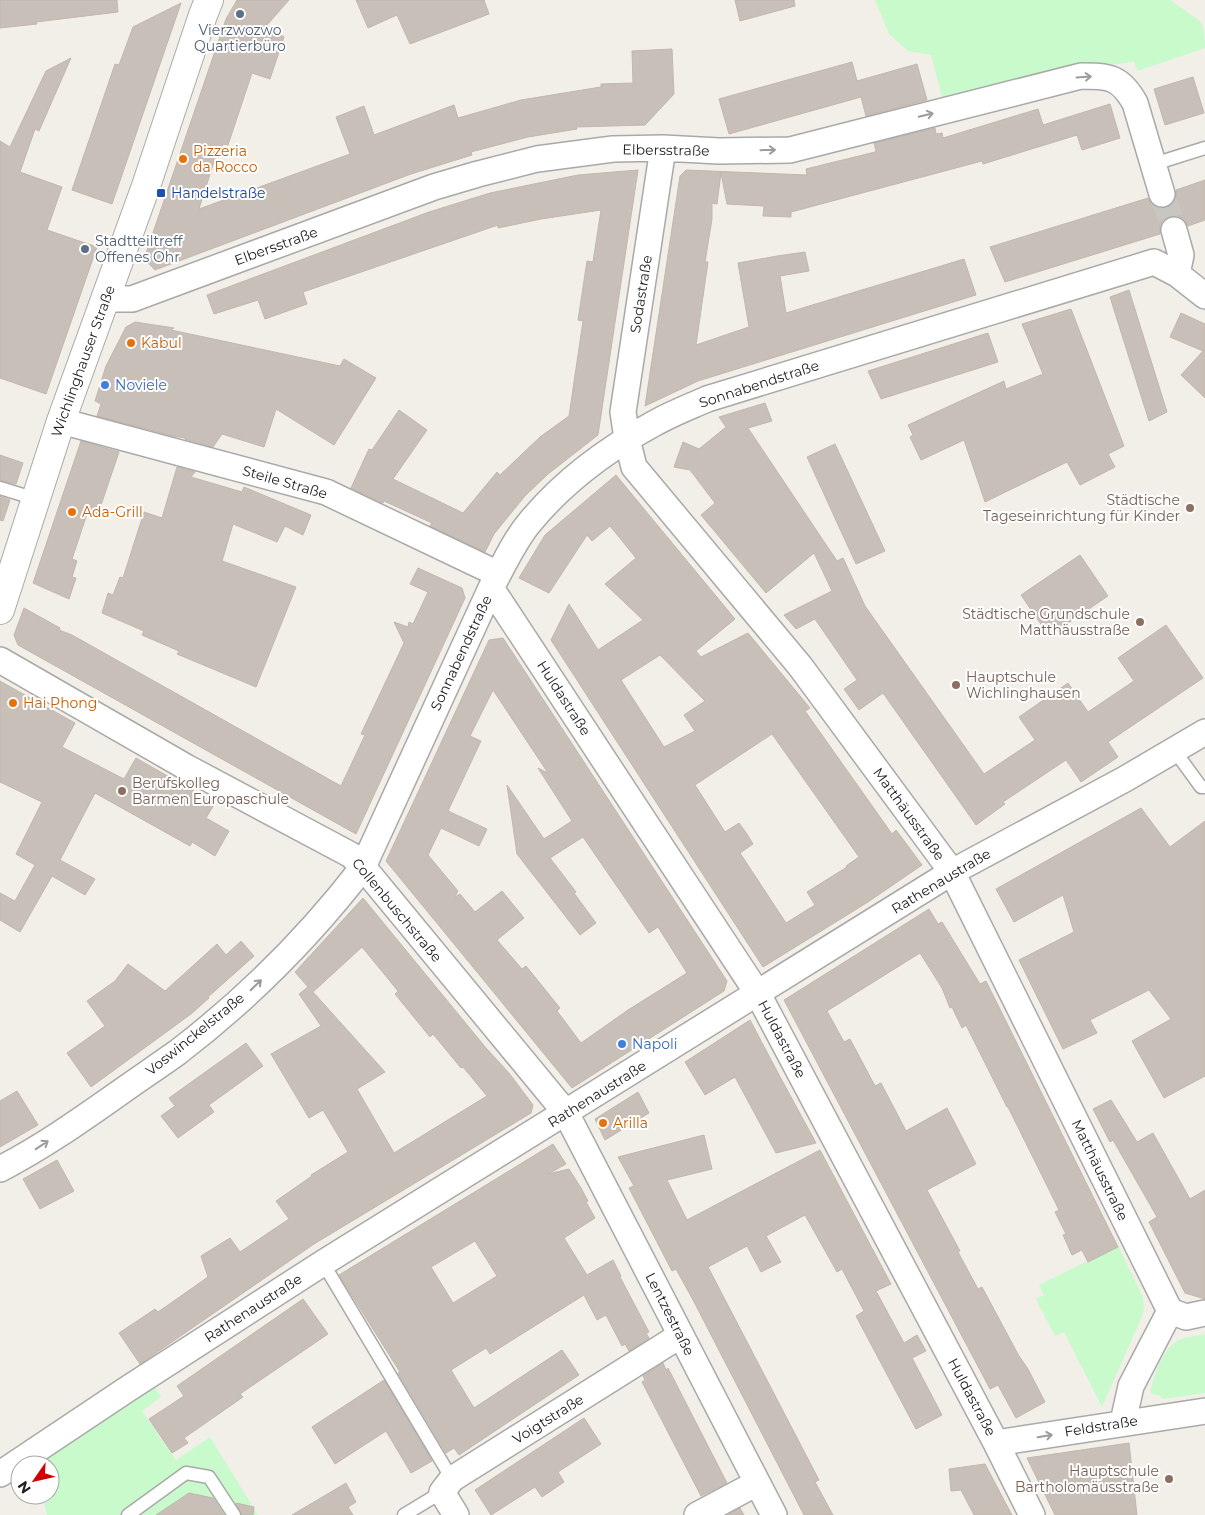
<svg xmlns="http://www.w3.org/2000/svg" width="1205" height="1515" font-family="Montserrat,sans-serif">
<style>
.park{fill:#c8facc}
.building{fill:#c7bfb8;stroke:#c4b6ab;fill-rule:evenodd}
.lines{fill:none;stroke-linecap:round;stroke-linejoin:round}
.minor-tunnel{stroke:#c8c6c1;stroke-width:25;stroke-dasharray:25 12;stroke-linecap:butt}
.service-casing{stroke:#a9a9a9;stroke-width:15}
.minor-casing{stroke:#a9a9a9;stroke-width:28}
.tertiary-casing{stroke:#a9a9a9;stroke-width:30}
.service{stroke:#fff;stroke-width:12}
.minor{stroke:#fff;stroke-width:25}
.tertiary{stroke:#fff;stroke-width:28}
.oneway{stroke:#9c9c9c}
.service-dot{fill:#5c6f8a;stroke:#fff;stroke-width:2}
.food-dot{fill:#e8710a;stroke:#fff;stroke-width:2}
.transit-dot{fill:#1a4fb4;stroke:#fff;stroke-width:2}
.shop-dot{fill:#3f7fe0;stroke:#fff;stroke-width:2}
.education-dot{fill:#8d6e63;stroke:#fff;stroke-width:2}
.labels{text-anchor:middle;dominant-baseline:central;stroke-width:4;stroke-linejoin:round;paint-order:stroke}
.service-label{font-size:14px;fill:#4e5e75;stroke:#fff}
.street-label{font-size:14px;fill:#222;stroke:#fff}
.food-label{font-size:14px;fill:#c56008;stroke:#fff;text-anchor:start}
.transit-label{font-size:14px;fill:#164399;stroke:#fff;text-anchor:start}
.shop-label{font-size:14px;fill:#366cbe;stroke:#fff;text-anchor:start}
.education-label{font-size:14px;fill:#785e54;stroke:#fff;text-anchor:end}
</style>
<rect width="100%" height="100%" fill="#f2efe9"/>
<path class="park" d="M875,0H1170L1200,21L1203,26C1204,34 1205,40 1205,48L1137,71L1134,61C1116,67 1098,62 1081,66C1034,74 988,86 942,97L931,55L908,51L889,34Z
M1118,1246L1143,1297L1144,1309L1140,1321L1102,1407L1064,1332L1055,1336L1036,1299L1044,1295L1039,1285Z
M1205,1334V1393L1163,1399L1161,1396L1150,1393C1152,1380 1163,1350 1174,1343C1182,1337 1195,1336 1205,1334Z
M152,1383L161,1397L142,1411L176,1460L210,1437L258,1515H47L44,1501L38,1495H50V1465H29Z"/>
<path class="building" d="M0,0H117L118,12L36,22L37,24L0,28Z
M237,0H289L267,25L284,37L270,79L252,73L228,145L223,144L220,153L217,152L199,209L350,154L336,117L364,106L374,135L454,105L458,118L521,100L601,87V84L633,83L632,51L672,49L674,94L645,125L576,127L577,129L528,137L471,152L472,155L411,174L155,270L144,259L226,19Z
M356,0H484L489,14L410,44L397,15L368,28Z
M735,0H794L795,6L740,21Z
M181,3L112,204L72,190L115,64L119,65L133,27Z
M71,58L39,131L35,129L20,172L62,187L47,230L97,247L46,394L0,378V141L10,147L46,71Z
M852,62L857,81L917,64L927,100L866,116L861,97L729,134L719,99Z
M1193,77L1204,113L1165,125L1154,89Z
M1110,104L1120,138L1082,150L1077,135L983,164L982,161L791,212V217L763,216L764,206L727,204L721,173L717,204L712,203V219L705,262H708L696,345L749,327L738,263L777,256L805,252L809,271L780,276L786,313L964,259L976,295L698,381L645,406L680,176L686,170L807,175L806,169L875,152L876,151L874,143L935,128L936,134L942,133L943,138L1038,109L1043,125Z
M638,170L598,435L548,474L525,496L494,534L485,552L430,526L432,523L384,501L383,503L351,488L369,449L372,450L399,410L427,430L393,479L463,513L497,472L500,475L540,437L569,416L583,321L578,320L587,261L593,262L601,210L541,219L498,228V225L303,292L307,304L265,319L258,300L214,314L207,295L429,212L490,193L578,175Z
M1205,180V220L1188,226L1184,219L1178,216H1170L1163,220L1160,226V234L1005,282L990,247L1148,198L1152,205L1158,208H1167L1173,204L1176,198V190Z
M1129,290L1167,412L1149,421L1110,297Z
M1071,309L1124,446L1108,454L1115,467L1080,485L1067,462L985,502L964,440L921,460L910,437L913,435L908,425L1004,381L1006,389L1043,374L1022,324Z
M1181,313L1205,324V398L1181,375L1203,351L1170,337Z
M135,322L174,328L171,330L340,366L344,359L376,378L334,445L276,409L264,447L222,434L213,447L185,439V438L173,436L97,416L101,404L95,401L106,366L126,327Z
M988,333L998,362L881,399L868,371Z
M765,403L772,421L748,428L837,561L843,558L865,606L984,774L1035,740L1019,717L1068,683L1088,712L1134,681L1118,658L1166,625L1203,678L1108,742L1118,757L1081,782L1066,760L1003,802L1005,804L976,825L883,693L859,710L844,689L857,680L815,619L796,629L784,615L832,591L814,553L766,593L701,515L715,503L690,470L674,467L683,442L699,449L726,427L719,417Z
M81,441L119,452L97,517L87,514L72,559L77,561L72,577L76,578L69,599L33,583Z
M835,444L885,551L856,564L807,457Z
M0,455L23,463L16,484L0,480Z
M177,467L195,472L191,477L242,492L244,487L311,515L303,535L285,526L277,542L233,524L222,561L296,587L256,687L177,654L179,651L142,635L144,631L102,613L108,593L113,595L120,577L123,578L144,512L162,518Z
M616,475L735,619L696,651L701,657L748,633L810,708L805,711L892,834L896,830L922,865L868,902L763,967L551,640L569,604L598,650L643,620L605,584L636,558L610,526L592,541L587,535L549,593L519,578L545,535ZM660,655L705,701L684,715L695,731L664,747L621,680ZM772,734L859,857L846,866L847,867L807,892L815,905L786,923L740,853L753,844L747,834L739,823L725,832L695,785Z
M0,496L10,500L3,521L0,520Z
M1080,555L1108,596L1049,636L1021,595Z
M418,568L462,588L465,598L356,834L18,645L14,635L24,608L60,628L59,630L72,635L341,786L365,735L361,734L404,643L394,622L408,627L409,622L413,624L428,592L410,584Z
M503,638L727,981L724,991L572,1088L386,861L489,640ZM493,690L548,773L538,768L572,821L544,839L507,785L517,854L580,935L596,923L574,893L576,892L550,858L583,837L649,933L658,927L687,973L628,1010L581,1043L557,1011L560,1008L526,966L522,969L497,940L524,918L502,891L475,912L460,894L455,897L458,891L428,855L441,828L479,846L487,829L448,811L481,741L470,736Z
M0,681L75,723L62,747L124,779L136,758L215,803L206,818L229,831L215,856L192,842L190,846L95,793L60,860L95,879L85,895L52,876L20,932L0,920V893L15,901L35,865L16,854L42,802L0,782Z
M1141,808L1170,847L1205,821V1076L1164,1098L1132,1041L1171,1019L1149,990L1090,1020L1097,1033L1063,1049L1019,960L1074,932L1063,895L1014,922L996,889Z
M363,898L486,1048L509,1073L533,1105L531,1113L314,1244L140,1364L119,1333L155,1309L158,1312L208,1277L201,1256L230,1238L240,1252L289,1219L276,1201L312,1176L311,1175L348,1152L323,1110L309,1118L271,1054L321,1026L299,994L308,987L295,972ZM362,947L398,991L395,994L430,1037L433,1034L461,1068L463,1067L487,1096L394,1153L357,1089L385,1072L313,992Z
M929,909L938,924L942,922L980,984L986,981L1118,1247L1088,1262L1082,1250L1072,1255L1063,1235L1066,1234L1055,1212L1059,1210L1008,1107H1007L966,1025L962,1028L952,1007L950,1008L942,988L920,953L827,1011L844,1042L850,1039L875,1086L881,1083L906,1131L947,1108L976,1164L927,1190L960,1251L958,1252L978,1289L982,1287L1019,1356L1028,1369L1045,1402L1016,1418L998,1385L990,1389L784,1000Z
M241,941L254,956L208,997L209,998L191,1014L91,1087L67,1053L105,1026L87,1001L115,981L128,964L165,991L217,944L226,955Z
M750,1020L778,1073L816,1143L776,1153L735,1077L705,1095L685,1062Z
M246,1043L263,1066L209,1105L214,1112L178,1138L161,1116L175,1106L169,1098Z
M17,1091L38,1125L0,1147V1101Z
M638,1092L649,1113L605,1140L595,1119Z
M1111,1100L1137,1142L1153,1133L1190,1199L1205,1190V1299L1185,1293L1149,1222L1157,1217L1113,1140L1110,1142L1093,1109Z
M704,1135L712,1169L667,1180L687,1220L820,1150L891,1284L876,1291L904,1343L917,1335L926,1351L912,1358L942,1415L916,1429L856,1316L864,1311L842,1269L837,1272L805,1215L766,1236L781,1262L761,1272L747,1246L708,1267L819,1480L815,1482L833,1515H804L692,1298L676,1269L672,1271L629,1188L634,1186L618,1157Z
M553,1144L566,1164L548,1174L569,1169L581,1188L588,1201L586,1202L595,1218L564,1238L587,1275L613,1260L621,1276L620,1277L649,1332L646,1333L649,1338L629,1351L625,1344L622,1346L606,1315L597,1320L584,1295L490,1354L486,1348L451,1370L474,1408L562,1350L579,1375L459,1455L454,1448L446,1453L398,1373L400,1372L339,1275ZM475,1241L497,1276L453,1303L431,1267Z
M57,1160L74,1191L40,1209L23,1179Z
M303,1299L328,1334L240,1394L243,1397L184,1438L188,1443L172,1453L149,1419L184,1396L177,1386Z
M663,1363L666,1370L668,1368L727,1483L701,1496L642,1382L645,1380L643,1376Z
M384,1380L432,1461L411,1473L386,1431L335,1464L312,1427Z
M584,1418L601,1444L558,1472L564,1482L542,1497L535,1487L491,1515L475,1490Z
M1129,1443L1137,1515H1055L1027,1458Z
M985,1464L1005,1502L1012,1515H974L961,1490L951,1491L949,1469Z
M346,1483L356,1502L348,1507L353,1515H292Z
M189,1493L213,1498L224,1515H156Z
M236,1503L254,1507L253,1515H242Z
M740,1508L744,1515H728Z"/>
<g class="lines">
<path class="minor-tunnel" d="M1162,194L1174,230"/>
<g class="service-casing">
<path id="service" d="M1154,164L1205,148
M0,488L36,499
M1174,750L1201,787H1205
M323,1263L452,1479
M128,1515L186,1473L209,1477L234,1515
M404,1515L442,1492"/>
</g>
<g class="minor-casing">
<path id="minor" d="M663,148L623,412L627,439L634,467L800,666L952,872L1170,1311
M1174,230L1181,255L1177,274
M106,299H132L434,187L478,174L537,159L613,149L663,148L719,151L790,150L1081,76C1108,76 1120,76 1135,103L1162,194
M61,421L326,492L498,574
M491,588L758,994L996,1443L1032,1515
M0,660L186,767L351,855L363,867L566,1113L774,1515
M0,1169C41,1148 78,1122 115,1096C136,1081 157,1067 178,1052C247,999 310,936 363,867L491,588C503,566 514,541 530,522C563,482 609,448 655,423C671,414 689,407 707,399L1154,262L1177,274L1205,296
M1123,1422L1131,1386L1170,1311L1186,1317L1205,1313
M996,1443L1205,1411
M0,1474L129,1388L323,1263L952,872L1125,779L1205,732
M456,1515L442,1492L452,1479L681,1335
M697,1515L757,1483"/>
</g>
<g class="tertiary-casing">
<path id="tertiary" d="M0,610L61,421L146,186L203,15L209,0"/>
</g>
<use href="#service" class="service"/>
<use href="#minor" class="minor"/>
<use href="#tertiary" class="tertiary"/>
</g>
<defs><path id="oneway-shaft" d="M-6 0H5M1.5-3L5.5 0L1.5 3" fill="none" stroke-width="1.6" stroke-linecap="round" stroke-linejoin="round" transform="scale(1.25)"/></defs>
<g class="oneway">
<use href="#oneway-shaft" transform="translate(1084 77) rotate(-4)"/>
<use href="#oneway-shaft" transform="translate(926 115) rotate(-14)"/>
<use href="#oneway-shaft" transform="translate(768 150) rotate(-1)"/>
<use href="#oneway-shaft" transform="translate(256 985) rotate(-44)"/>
<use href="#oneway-shaft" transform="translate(42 1145) rotate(-33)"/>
<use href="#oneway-shaft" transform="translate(1045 1436) rotate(-10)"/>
</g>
<g class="service-dot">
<circle cx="240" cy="14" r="5"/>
<circle cx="85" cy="249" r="5"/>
</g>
<g class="food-dot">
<circle cx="183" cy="159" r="5"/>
<circle cx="131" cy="343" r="5"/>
<circle cx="72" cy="512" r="5"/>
<circle cx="13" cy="703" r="5"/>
<circle cx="603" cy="1123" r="5"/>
</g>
<rect class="transit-dot" x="156" y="188" width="10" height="10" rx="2.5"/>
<g class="shop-dot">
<circle cx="105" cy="385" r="5"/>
<circle cx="622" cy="1044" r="5"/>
</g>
<g class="education-dot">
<circle cx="1190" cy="508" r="5"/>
<circle cx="1140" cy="622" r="5"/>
<circle cx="956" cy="685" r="5"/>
<circle cx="122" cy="791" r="5"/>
<circle cx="1169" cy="1479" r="5"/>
</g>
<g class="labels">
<g class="service-label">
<text x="240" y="30">Vierzwozwo<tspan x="240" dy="16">Quartierbüro</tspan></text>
<text x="95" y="241" text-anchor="start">Stadtteiltreff<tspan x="95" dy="16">Offenes Ohr</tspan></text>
</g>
<g class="street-label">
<text transform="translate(666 150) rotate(1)">Elbersstraße</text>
<text transform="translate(276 246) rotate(-20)">Elbersstraße</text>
<text transform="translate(641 294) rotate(-81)">Sodastraße</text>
<text transform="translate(83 361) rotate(-70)">Wichlinghauser Straße</text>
<text transform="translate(759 384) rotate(-18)">Sonnabendstraße</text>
<text transform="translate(285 482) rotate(16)">Steile Straße</text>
<text transform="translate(461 653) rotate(-65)">Sonnabendstraße</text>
<text transform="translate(564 698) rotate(57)">Huldastraße</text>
<text transform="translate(909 814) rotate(54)">Matthäusstraße</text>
<text transform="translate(941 881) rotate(-31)">Rathenaustraße</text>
<text transform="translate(397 910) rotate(50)">Collenbuschstraße</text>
<text transform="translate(195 1034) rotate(-39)">Voswinckelstraße</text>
<text transform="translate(782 1039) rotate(62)">Huldastraße</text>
<text transform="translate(597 1094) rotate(-32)">Rathenaustraße</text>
<text transform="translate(1100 1170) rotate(64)">Matthäusstraße</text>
<text transform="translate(253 1308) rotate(-33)">Rathenaustraße</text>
<text transform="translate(670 1314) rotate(63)">Lentzestraße</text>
<text transform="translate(972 1397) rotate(62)">Huldastraße</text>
<text transform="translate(548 1419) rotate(-32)">Voigtstraße</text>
<text transform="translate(1101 1426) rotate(-9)">Feldstraße</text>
</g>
<g class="food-label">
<text x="193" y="151">Pizzeria<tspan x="193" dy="16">da Rocco</tspan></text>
<text x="141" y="343">Kabul</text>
<text x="82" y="512">Ada-Grill</text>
<text x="23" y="703">Hai Phong</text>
<text x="613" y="1123">Arilla</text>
</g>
<g class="transit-label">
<text x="171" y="193">Handelstraße</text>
</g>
<g class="shop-label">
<text x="115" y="385">Noviele</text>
<text x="632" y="1044">Napoli</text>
</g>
<g class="education-label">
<text x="1180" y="500">Städtische<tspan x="1180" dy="16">Tageseinrichtung für Kinder</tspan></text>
<text x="1130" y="614">Städtische Grundschule<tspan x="1130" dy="16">Matthäusstraße</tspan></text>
<text x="966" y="677" text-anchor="start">Hauptschule<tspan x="966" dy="16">Wichlinghausen</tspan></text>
<text x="132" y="783" text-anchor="start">Berufskolleg<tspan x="132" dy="16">Barmen Europaschule</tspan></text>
<text x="1159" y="1471">Hauptschule<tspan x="1159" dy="16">Bartholomäusstraße</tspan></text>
</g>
</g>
<g transform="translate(35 1480) rotate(236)"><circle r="24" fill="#ffffff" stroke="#a7a7a7"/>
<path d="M0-4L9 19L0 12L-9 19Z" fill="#d40000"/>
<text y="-8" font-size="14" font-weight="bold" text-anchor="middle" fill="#222222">N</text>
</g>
</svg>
